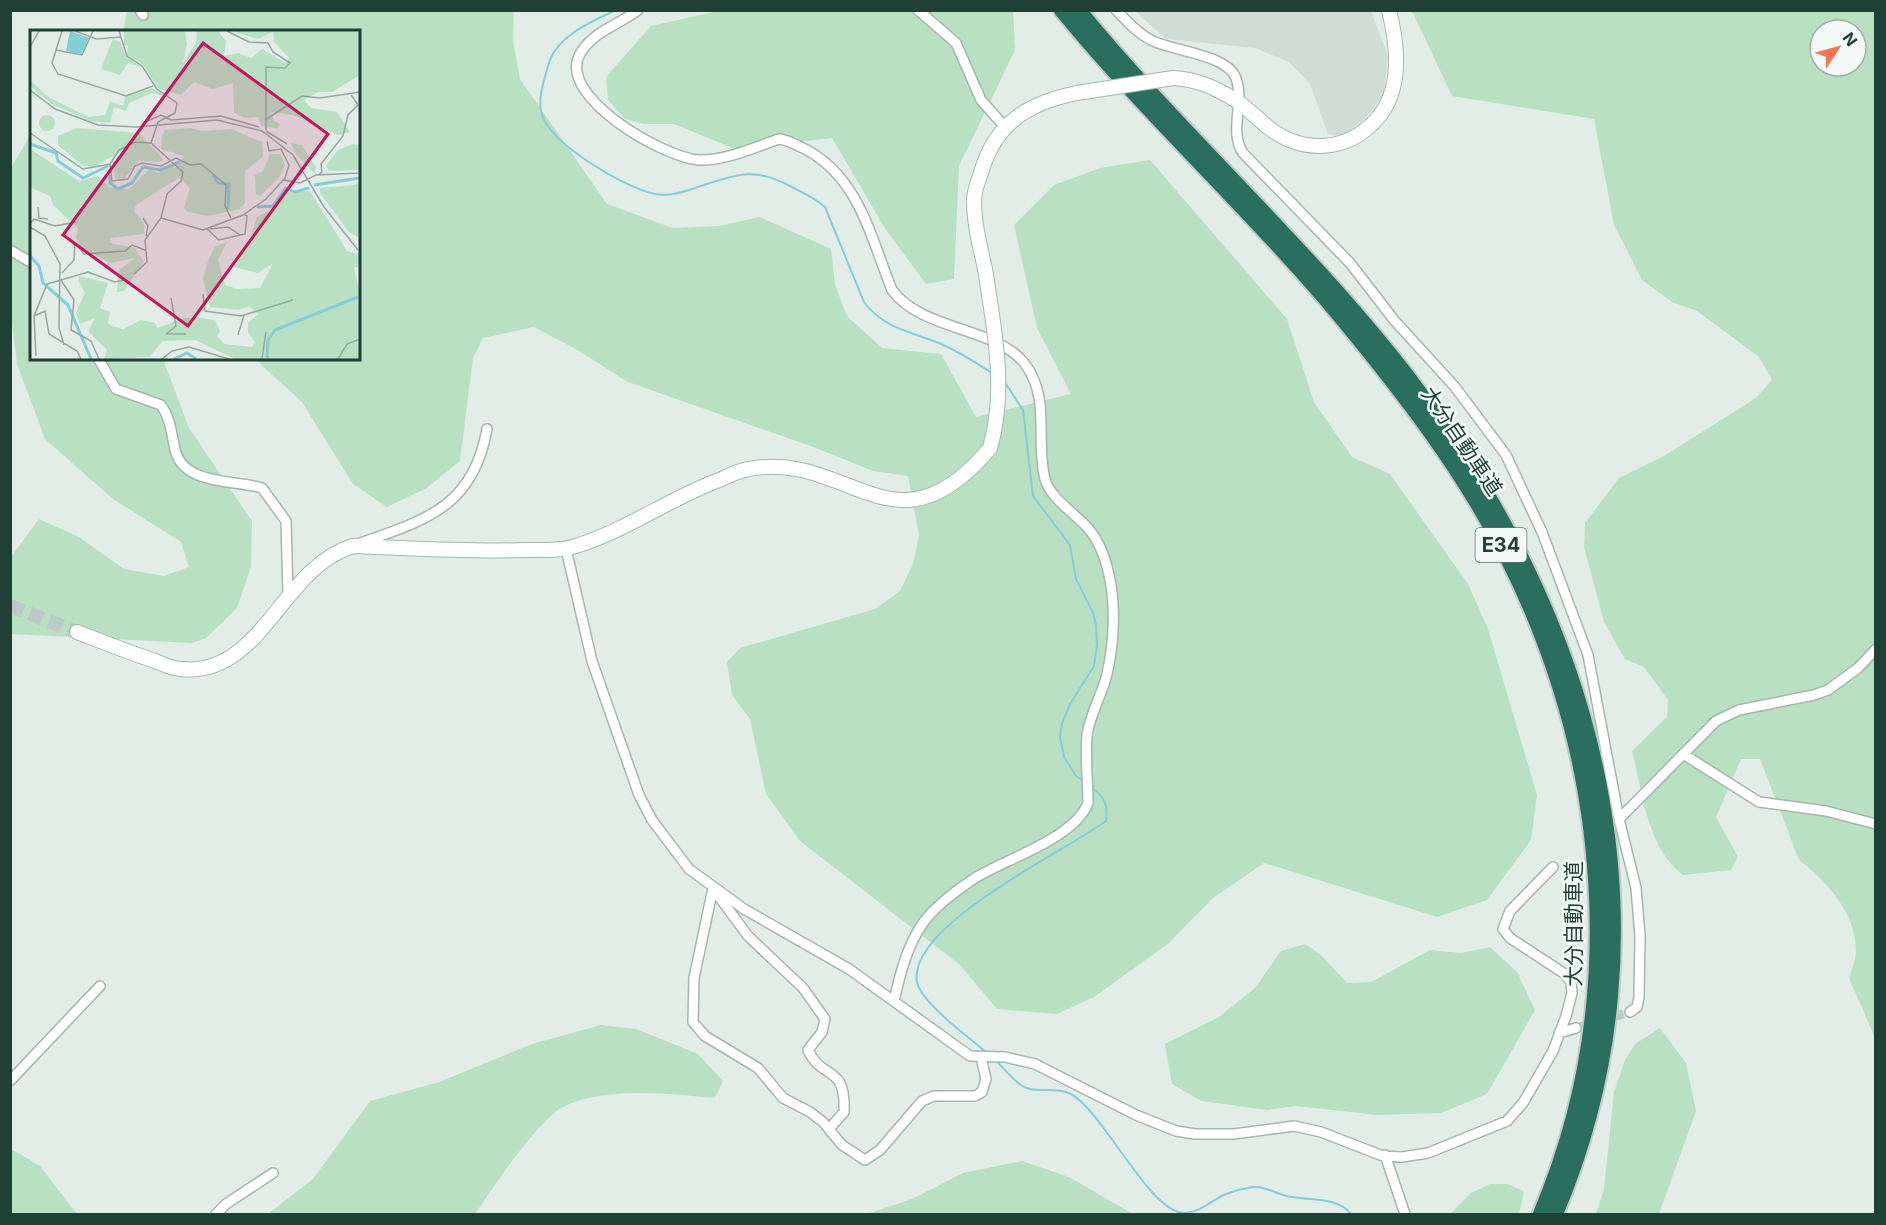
<svg xmlns="http://www.w3.org/2000/svg" width="1886" height="1225" font-family="Inter,'Noto Sans JP',sans-serif">
<style>
.built{fill:#d0ddd7}
.green{fill:#b9e0c2;fill-rule:evenodd}
.lines{fill:none;stroke-linecap:round;stroke-linejoin:round}
.stream{stroke:#86cdd7;stroke-width:2}
.street-tunnel{stroke:#bbcac4;stroke-width:9;stroke-dasharray:9 4.5;stroke-linecap:butt}
.secondary-tunnel{stroke:#bbcac4;stroke-width:14;stroke-dasharray:14 7;stroke-linecap:butt}
.street-casing{stroke:#a4b6af;stroke-width:12}
.secondary-casing{stroke:#9fbab0;stroke-width:16}
.highway-casing{stroke:#c1cac7;stroke-width:20}
.street{stroke:#fff;stroke-width:9}
.secondary{stroke:#fff;stroke-width:14}
.highway{stroke:#2a6e5e;stroke-width:16}
.secondary-bridge-casing{stroke:#9fbab0;stroke-width:16;stroke-linecap:butt}
.secondary-bridge{stroke:#fff;stroke-width:14}
.labels{text-anchor:middle;dominant-baseline:central;stroke-width:5;stroke-linejoin:round;paint-order:stroke}
.shield{fill:#f3f9f6;stroke:#5f7870;stroke-width:1.5}
.shield-label{font-size:20px;font-weight:bold;fill:#204036}
.street-label{font-size:21px;fill:#204036;stroke:#f3f9f6}
.inset-river{fill:none;stroke:#86cdd7;stroke-width:3}
.inset-road{fill:none;stroke:#94a8a1;stroke-width:1.5}
.view{fill:#c2185b;fill-opacity:0.15;stroke:#c2185b;stroke-width:3}
.inset-edge{fill:none;stroke:#204036;stroke-width:3}
</style>
<rect width="100%" height="100%" fill="#e2ede8"/>
<path class="built" d="M1135,11H1371L1388,55L1384,93L1365,119L1344,137L1328,134L1310,84L1289,62L1255,48L1166,39Z"/>
<path class="green" d="M127,11H514L513,41L520,79L607,204L673,228L719,226L760,217L831,249L835,285L847,316L882,348L941,354L976,417L1071,394L1037,328L1014,225L1054,185L1100,168L1150,160L1287,319L1314,402L1352,457L1390,474L1468,584L1488,629L1537,795L1531,840L1487,900L1437,917L1264,863L1213,898L1169,943L1094,997L1057,1014L997,1009L960,965L800,841L766,794L750,719L732,695L727,662L740,648L875,609L900,591L913,564L919,535L908,476L873,471L816,448L628,382L579,351L534,327L483,338L473,358L460,461L425,489L387,507L353,484L302,402L255,359L358,358V32H123Z
M718,11H1013L1015,50L959,166L954,279L926,284L886,230L832,138L735,149L674,124H644L625,119L608,100L606,77L651,26Z
M1412,11H1875V1038L1849,978C1851,970 1856,960 1856,951C1856,914 1828,882 1799,860L1760,759H1741L1716,817L1738,857L1731,870L1683,875C1647,848 1643,793 1632,751L1667,717L1668,700L1644,667L1625,659L1604,622L1584,547L1585,523L1619,478L1664,456L1756,398L1772,380L1759,357L1697,311L1672,302L1642,280L1614,225L1594,119L1452,96ZM1820,30H1856V66H1820Z
M31,134L32,358L163,359L189,428L252,521L251,567L237,608L206,638L192,643L11,634V557L39,519L79,537L124,569L164,576L189,567L181,542L113,499L45,439L17,364L10,306L11,168Z
M1305,944L1321,955L1347,983L1371,982L1430,950L1461,953L1490,947L1517,972L1535,1010L1487,1094L1441,1113L1377,1115L1296,1106L1267,1110L1201,1101L1172,1084L1165,1044L1219,1017L1255,988L1281,951Z
M601,1025L636,1029L698,1054L723,1081L715,1098C670,1094 607,1086 565,1106C540,1117 491,1190 475,1214H268L313,1179L370,1101L439,1082L532,1044Z
M1660,1028L1686,1063L1696,1111L1659,1214H1596L1604,1189L1614,1092L1625,1060L1635,1044Z
M11,1149L40,1166L77,1214H11Z
M1022,1161L1069,1177L1133,1214H867L912,1199L963,1173Z
M1490,1184H1507L1524,1191L1519,1214H1450L1471,1193Z"/>
<g class="lines">
<path class="stream" d="M616,10C590,22 555,37 548,66C544,82 537,99 542,115C552,145 625,188 655,194C673,197 688,190 704,185C739,173 757,168 790,186C803,193 814,197 825,207L864,302C883,328 911,332 939,343C958,351 975,362 992,373
M1004,381L1023,410L1033,496L1070,545L1076,579L1093,613L1096,625L1097,645L1094,666L1070,704L1062,723L1060,737L1064,757L1076,776L1085,782
M987,1053C970,1038 921,1003 917,982C907,925 1068,850 1106,821C1108,805 1105,797 1092,788
M996,1061C1006,1070 1017,1086 1030,1089C1044,1092 1057,1087 1071,1094C1104,1112 1150,1214 1185,1213C1201,1212 1212,1200 1226,1194C1233,1191 1241,1189 1248,1188C1262,1184 1274,1193 1287,1196C1307,1201 1338,1196 1351,1214"/>
<path class="street-tunnel" d="M1576,1028L1630,1012"/>
<path class="secondary-tunnel" d="M10,606L77,632"/>
<g class="street-casing">
<path id="street" d="M140,10L143,15
M638,10C619,25 593,31 580,54C556,97 665,158 699,160C725,161 755,147 779,139C789,140 796,145 805,149C859,177 871,238 892,290C922,331 997,327 1025,364C1051,399 1035,440 1045,479C1050,497 1070,510 1083,523C1097,536 1105,556 1109,575C1116,606 1114,643 1107,674C1102,695 1090,714 1087,735C1085,757 1088,781 1088,803C1074,839 1005,859 975,878C957,890 935,906 923,923C907,946 900,974 894,1001
M918,10L956,43L981,100L1004,126
M1116,10C1127,21 1137,33 1151,40C1172,51 1224,54 1235,76C1246,100 1228,131 1243,153L1350,263L1394,320L1455,387L1506,455L1519,483L1542,532L1588,655L1619,819L1636,888L1640,936L1639,997L1637,1007L1630,1012
M10,250L32,263
M98,358L116,389L161,405C172,420 171,436 176,453C186,485 236,480 262,488L286,521L288,594
M358,544C425,520 473,508 487,429
M566,549L592,661L639,795L652,820L689,869L744,909L849,969L970,1056L1005,1057L1035,1064L1136,1115L1176,1131L1195,1134H1234L1294,1126L1321,1132L1383,1156L1402,1157L1428,1153L1507,1121L1523,1103L1553,1051L1566,1016L1572,993L1571,982L1565,974L1510,938L1503,929L1510,911L1553,867
M1683,754L1759,802L1826,811L1876,824
M1619,819L1716,721L1739,710L1814,695L1828,690L1858,668L1876,649
M713,888L694,978L693,1022L705,1036L758,1068L783,1098L810,1112L823,1122L842,1145L865,1160L880,1150L922,1101L934,1096H975L982,1092L986,1079L981,1057
M717,894L748,936L803,988L825,1019L822,1032L808,1050C823,1082 846,1063 844,1112L829,1129
M1559,1033L1576,1028
M10,1081L100,986
M1385,1155L1405,1214
M216,1214L226,1204L273,1173"/>
</g>
<g class="secondary-casing">
<path id="secondary" d="M1173,78C1197,79 1216,88 1237,101C1248,109 1258,119 1269,128C1303,154 1347,152 1376,120C1403,90 1398,47 1389,10
M985,269C980,246 974,224 974,200C974,191 978,182 981,173C995,123 1028,103 1077,93
M77,632C103,642 128,652 155,661C163,664 172,669 181,669C261,678 282,567 353,546C410,548 468,552 526,550C544,550 562,551 579,545C628,529 671,498 719,480C729,476 739,470 749,469C849,450 895,562 990,448"/>
</g>
<g class="highway-casing">
<path id="highway" d="M1062,10C1149,116 1251,209 1339,314C1401,389 1462,467 1506,554C1610,759 1631,1001 1541,1214
M1078,10C1183,138 1307,247 1408,378C1594,620 1678,924 1555,1214"/>
</g>
<use href="#street" class="street"/>
<use href="#secondary" class="secondary"/>
<use href="#highway" class="highway"/>
<g class="secondary-bridge-casing">
<path id="secondary-bridge" d="M1077,93L1173,78
M985,269C994,328 1007,390 990,448"/>
</g>
<use href="#secondary-bridge" class="secondary-bridge"/>
</g>
<g class="labels">
<rect class="shield" x="1475.5" y="528" width="51" height="34" rx="4.5"/>
<g class="shield-label">
<text x="1501" y="545">E34</text>
</g>
<g class="street-label">
<text transform="translate(1462 441) rotate(56)">大分自動車道</text>
<text transform="translate(1573 924) rotate(-90)">大分自動車道</text>
</g>
</g>
<g transform="translate(30 30)">
<rect width="330" height="330" fill="#e2ede8"/>
<path d="M89,1H155L157,15L153,33L166,13L167,1H188L196,11L194,26L208,23L221,28L232,19L255,33L259,28L244,12L243,2L228,9L202,1H330V45L302,62H288L274,70L281,78L307,82L320,102L308,105L263,85L241,82L244,91L250,94L247,99L231,95L228,87L215,88L204,83L203,53L183,59L164,52L151,65L129,59L112,34L97,26L98,16L94,15V2ZM83,9L90,12L95,24L111,37L98,33L90,45L71,39ZM0,50L18,67L58,87L75,85L80,71L93,76L95,67L122,58L142,68L122,63L99,73L96,81L84,77L80,93L60,91L22,74L0,56ZM9 93a8 8 0 1 1 16 0a8 8 0 1 1-16 0ZM47,98L109,103L133,129L131,132L109,131L94,149H86L84,141L91,122L63,137L52,135L28,115V106ZM161,98L172,101L201,99L232,112L233,127L215,141V173L210,179L178,186L158,182L154,178L160,158L149,148L106,175L104,181L114,193V204L80,208V213L105,218L114,232L94,261L87,262L89,240L105,228L81,233L52,219L46,208L48,198L24,176L20,166L0,157V119L49,151L68,146L80,158L99,159L120,139L128,143L139,136L148,137L153,126L131,119L132,106L135,100ZM261,113L272,115L286,137L285,144L264,122ZM323,114L330,115V140L299,141L296,135L308,120ZM240,124H250L255,135L249,148L230,166L226,164L225,145L233,141ZM330,151V208L319,202L290,163V158L324,155ZM280,161L317,221L327,224L330,220V237H324L330,264V329H205L165,310L133,311L119,327L74,329L77,320L58,301L65,288L50,294L46,283L55,263L48,251L49,246L78,253L70,278L80,282L78,293L82,296L93,299L111,290L125,293L127,298L155,288H172L185,290L190,301L187,306L194,314L222,317L225,312L218,302V293L228,284L219,276L209,280L180,277L173,249L179,228L185,217L197,212L188,230L195,255L207,259L230,258L243,233L228,243L204,237L219,213L227,187L243,179L258,162Z" fill="#b9e0c2"/>
<path d="M40,1L59,8L52,24L36,21Z" fill="#86cdd7"/>
<path class="inset-river" d="M0,114L26,123L28,131L53,148L78,136M80,145V153L88,159L102,153L113,137L130,140L150,132M183,145L188,153L199,154L198,179M284,155L330,148M227,177L243,176L256,158L265,162L279,158M0,226L9,236L13,253L38,275L61,329M144,329L157,323L166,329M237,329L238,310L245,300L328,267"/>
<path class="inset-road" d="M32,1L22,33L28,44L96,66L123,56M45,1L66,9L91,7M89,1L97,26L112,36L127,59L147,73L145,83L128,92L121,113L153,142L151,151L137,164L131,188L115,210L117,232L104,244M197,1L219,12L238,13L243,22L260,33L255,38L236,37V100M0,17L9,1M26,20L52,25L63,1M0,60L25,79L68,95L106,97L187,90L232,101L263,125L294,177L328,220M235,90L272,66L290,68L330,62M113,93L131,85L141,90L191,86L229,97M236,101L257,114M0,103L53,139L80,134M121,113L105,112L89,120L80,134L82,151L98,149L105,136L112,133L131,136L146,128L160,135L171,134L196,155L195,176L201,188M288,145L292,142L291,134L313,106L318,85L328,75L320,63M254,150L270,153L286,145L330,143M8,177L9,188L18,189M113,188L118,196L116,206M131,188L173,200L213,185L236,169L255,148L259,135L251,119L239,121L237,111M0,194L4,189L25,196L46,192M0,197L15,206L30,234L29,298L34,315M177,199L189,210L215,204L217,186L214,184M180,199L198,197L210,205M32,243L44,230L45,213L54,224L95,221L102,215L115,220M31,250L44,270L41,300L61,311L69,329M173,264L175,281L211,286L263,270M4,286L15,281L19,304L47,321L51,329M136,304L146,296L141,268M136,304H156M208,305L214,285M6,326L4,286L17,254L58,242L85,252L95,250M132,329L142,321L159,317L199,329M232,329L236,302M308,329L317,314L330,309"/>
<path class="view" d="M173,13L298,104L158,296L33,205Z"/>
<rect width="330" height="330" class="inset-edge"/>
</g>
<rect width="1886" height="1225" fill="none" stroke="#204036" stroke-width="24"/>
<g transform="translate(1838 48) rotate(54)"><circle r="28" fill="#f3f9f6" stroke="#9fafa9" stroke-width="1.5"/>
<path d="M0-4.5L10 22L0 15L-10 22Z" fill="#fc7551"/>
<text y="-9" font-size="16" font-weight="bold" text-anchor="middle" fill="#204036">N</text>
</g>
</svg>
